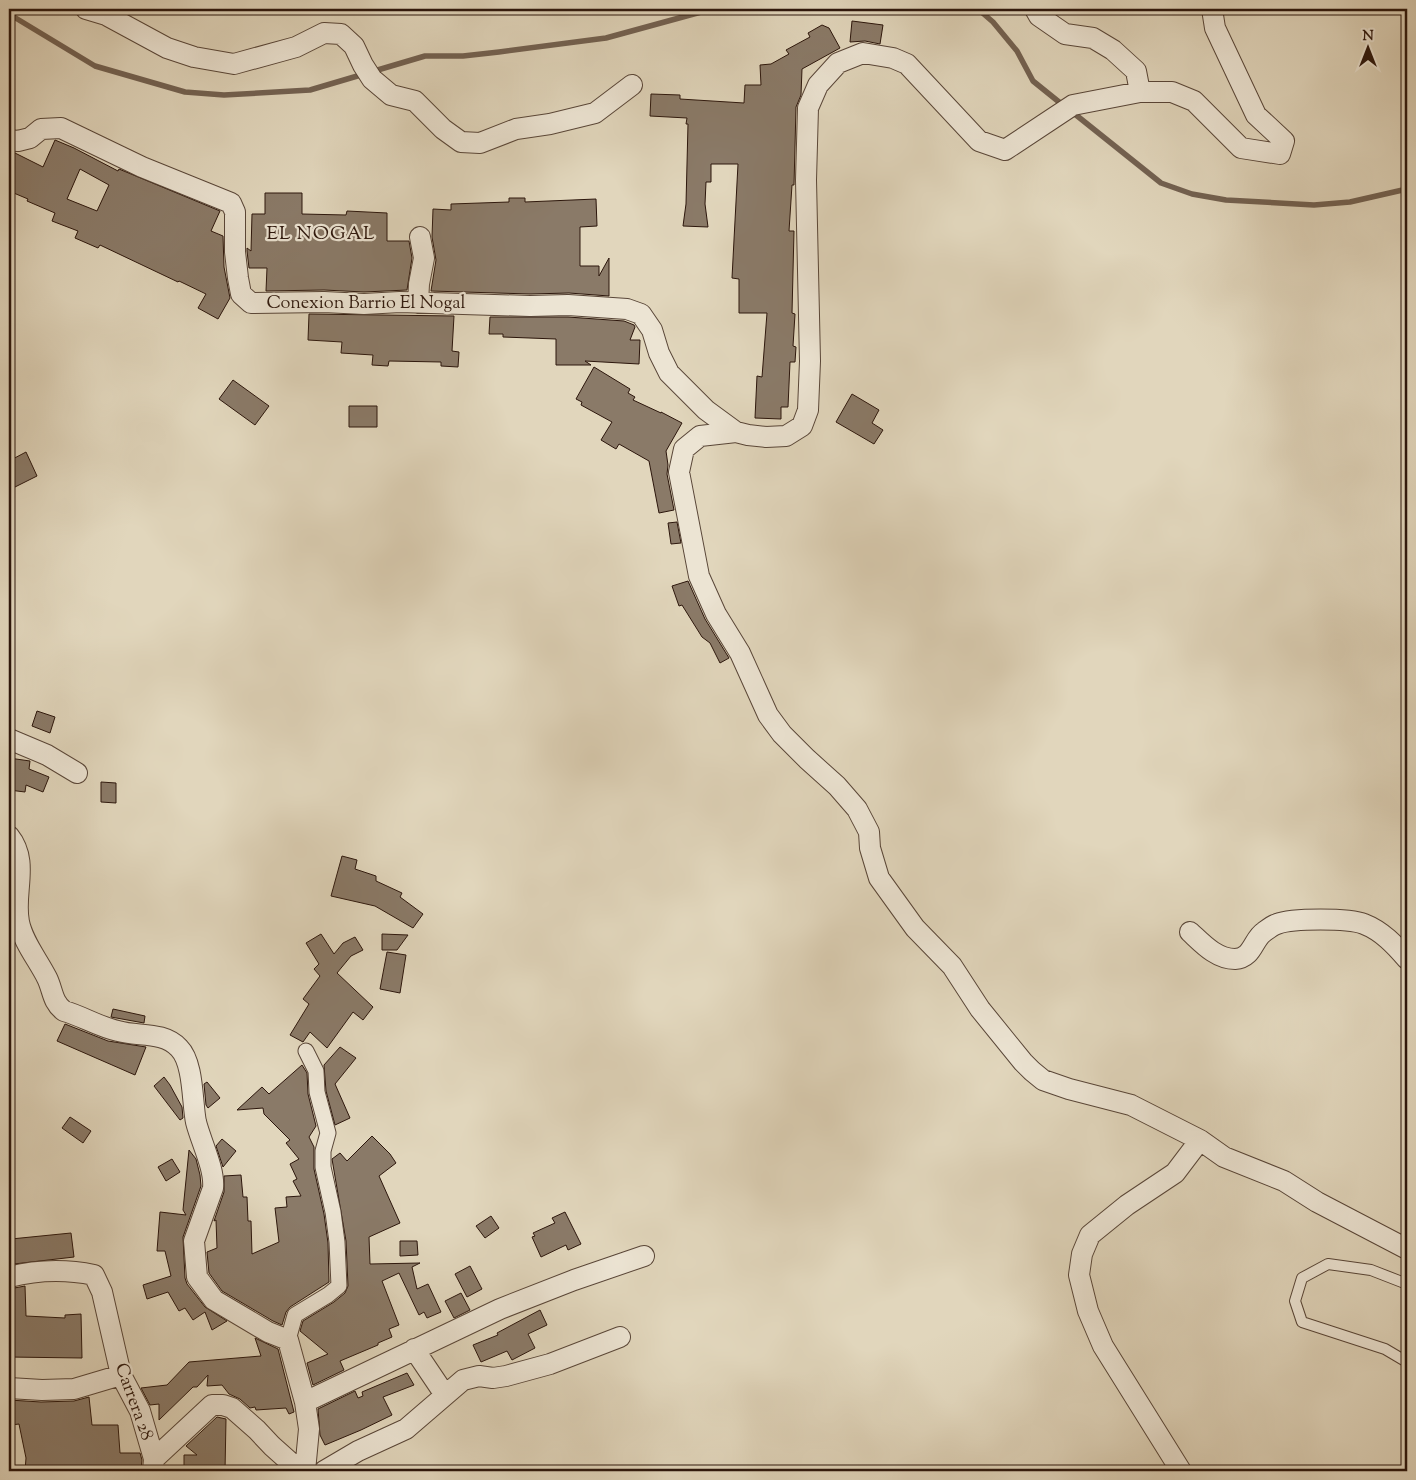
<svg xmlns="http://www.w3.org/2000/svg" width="1416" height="1480" font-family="'Sorts Mill Goudy',serif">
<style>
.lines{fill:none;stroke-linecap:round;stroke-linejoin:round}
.stream{stroke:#736252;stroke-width:5.5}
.building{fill:#8a7a68;stroke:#2c160c;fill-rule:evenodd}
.service-casing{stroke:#594638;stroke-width:12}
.pedestrian-casing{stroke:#594638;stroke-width:17}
.minor-casing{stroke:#594638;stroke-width:22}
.service{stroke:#ece4d3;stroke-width:10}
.pedestrian{stroke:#ece4d3;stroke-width:15}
.minor{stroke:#ece4d3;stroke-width:20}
.labels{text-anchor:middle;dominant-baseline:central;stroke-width:4.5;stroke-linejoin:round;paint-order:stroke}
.street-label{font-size:18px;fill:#2c160c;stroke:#ece4d3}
.neighbourhood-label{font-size:19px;letter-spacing:1px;fill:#2c160c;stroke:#ece4d3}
</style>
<rect width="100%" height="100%" fill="#e1d6bc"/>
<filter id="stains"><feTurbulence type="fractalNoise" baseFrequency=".004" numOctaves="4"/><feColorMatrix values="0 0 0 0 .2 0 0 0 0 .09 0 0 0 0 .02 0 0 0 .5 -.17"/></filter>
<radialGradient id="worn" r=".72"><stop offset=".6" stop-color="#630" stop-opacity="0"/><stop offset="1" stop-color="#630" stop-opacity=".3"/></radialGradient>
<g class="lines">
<path class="stream" d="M978,9L993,22L1017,51L1033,81L1064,106
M9,14L95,66L185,92L224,95L310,90L425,56H463L499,52L606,38L712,9
M1071,111L1161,183L1192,194L1226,200L1314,205L1350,202L1407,189"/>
</g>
<path class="building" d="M852,21L883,25L880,44L865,41L850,42Z
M822,25L829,28L840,48L802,69L801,95L796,107L794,185H792L789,231H794L792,313L795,314L793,346L796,347L795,362H790L788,407H781V419L755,418L757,376L762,377L767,313H739V279L732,278L738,164H711V182H706L705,204L708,227L683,226L686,204L688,124H686L687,118L650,116L651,94L680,95V99L744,103L745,85H761L760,65L771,64L789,54L786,50L810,37L808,33Z
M55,140L74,148L118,171L119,169L220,211L211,231L223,236L224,267L230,298L218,319L198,308L206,294L179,281L178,282L100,245L98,248L75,238L78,231L52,221L55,213L27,201L28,199L9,191V152H13L43,167ZM80,169L109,185L97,211L67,199Z
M265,193H302V214L346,215L347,211L387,213V241H409L412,258L407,290L364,292L324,290L266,291L267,268H249L247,251V248L251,251L252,214H265Z
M509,198H525V202L596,199L597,226L580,227V266H599V276L609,258V296L569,293L530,294L431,291L436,260L432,237L433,209L451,210V204L509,202Z
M309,314L454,316L452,351L459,352L458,367L441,366V362L389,361L388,366L372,365L373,355L341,353L342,342L308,340Z
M490,317H568L624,321L634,325L635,327L630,340H640L639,364L585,361L591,365H556V339L503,337V334H489Z
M594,367L630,389L628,393L635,397L633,400L661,413V412L682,423L666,451L668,465L667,474L674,510L659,513L649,461L619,444L616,449L601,440L612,422L581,405L582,402L576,399Z
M233,380L269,406L255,425L219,399Z
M852,394L879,410L872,423L883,430L874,444L836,422Z
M349,406H377V427H349Z
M26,452L37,476L9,490V461Z
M677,522L681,543L671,544L668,523Z
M688,581L705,619L729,658L720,663L710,643L702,637L682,605L679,606L672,586Z
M37,711L55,717L50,733L32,726Z
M9,758L30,761L29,769L49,777L43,792L26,785L25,792L9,790Z
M101,782L116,783V803L101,802Z
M342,856L357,860L355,869L376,876V881L402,893L400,897L423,914L413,928L375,906L331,896Z
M321,934L334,954L343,943L355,937L363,950L351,956L337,973L373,1007L363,1020L353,1012L327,1048L310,1032L303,1042L290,1035L309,1004L303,999L320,976L314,969L319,964L306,943Z
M382,934L408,935L397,950H382Z
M387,952L406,955L400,993L380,989Z
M113,1009L145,1016L144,1023L111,1017Z
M65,1024L108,1041L146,1047L135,1075L57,1041Z
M340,1047L356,1058L335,1084L350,1118L335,1125L326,1091L324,1065Z
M302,1065L307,1073L308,1094L316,1126L309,1137L314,1147V1169L324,1214L328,1243L329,1282L290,1307L286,1312L282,1325L273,1321L222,1291L209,1273L207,1252L217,1248L216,1220L214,1221L224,1192V1176L241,1175L243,1197H247L248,1221H251L252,1254L279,1242L275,1208L287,1207L286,1197L301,1196L293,1181L297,1179L290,1164L299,1159L286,1143L290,1140L264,1114L263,1108L237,1110L262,1087L269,1094Z
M164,1077L170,1085L182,1107L183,1118L180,1120L154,1086Z
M207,1082L220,1098L208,1108L206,1105L204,1084Z
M70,1117L91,1131L83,1143L62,1128Z
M372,1136L390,1154L396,1163L379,1176L400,1223L369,1237L370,1264L420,1263L412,1267L417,1289L428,1284L441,1312L427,1318L424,1312L419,1315L399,1273L382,1281L399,1325L389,1329L392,1337L378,1343V1345L340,1361L344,1370L313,1385L307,1363L328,1354L300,1331L303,1321L334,1302L345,1293L348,1286L346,1241L332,1159L340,1153L347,1161Z
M222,1139L236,1151L223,1167L216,1146Z
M189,1150L196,1159L200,1175L201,1186L183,1237L185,1278L187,1284L205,1307L227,1321L212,1330L205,1312L193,1320L185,1308L179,1311L168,1292L147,1299L143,1285L171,1276L165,1251H157L160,1212L186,1215L183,1210Z
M172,1159L180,1172L166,1181L158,1167Z
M565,1212L581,1244L568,1250L566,1245L541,1257L532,1237L535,1236L533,1233L555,1223L552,1218Z
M491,1216L499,1228L485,1238L476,1226Z
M71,1233L74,1257L14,1264L11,1239Z
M400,1241H417L418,1255L400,1256Z
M470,1266L482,1289L467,1297L455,1274Z
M25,1286L26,1316L65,1318V1315L81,1314L82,1358L9,1357V1289Z
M461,1293L470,1310L454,1318L445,1301Z
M540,1310L547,1325L528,1334L535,1348L512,1360L507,1351L481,1362L473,1345L498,1335L497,1333Z
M255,1338L278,1349L294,1412L289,1414L286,1408L256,1410L255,1407L250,1408L240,1399L229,1394L222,1385L207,1386L208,1375L197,1387H193L159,1420V1404L150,1405L141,1388L167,1385L189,1362L261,1356Z
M407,1373L414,1385L383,1397L392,1415L361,1430L325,1445L320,1435L318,1409L355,1391L358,1398L363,1396L362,1392Z
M89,1397L92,1425H118L120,1453H140L142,1460L141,1471H25L26,1458L19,1424L11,1425L9,1400L41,1402L74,1401Z
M217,1417L226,1419L225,1471H184V1455H197L186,1446Z"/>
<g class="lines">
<g class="service-casing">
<path id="service" d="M1407,1284L1371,1270L1328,1264L1302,1278L1295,1301L1302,1322L1385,1349L1407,1362"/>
</g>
<g class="pedestrian-casing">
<path id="pedestrian" d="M288,1340L295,1315L328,1295L339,1286L337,1242L333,1212L323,1167V1151L328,1133L317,1092L316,1071L306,1051"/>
</g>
<g class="minor-casing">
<path id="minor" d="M86,9L106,15L167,48L194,57L234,64L296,47L324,33L341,34L354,46L363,65L372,79L391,95L415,101L443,129L461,142L480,143L516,129L550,124L595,113L632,85
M1035,9L1039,16L1065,34L1093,38L1113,50L1136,71L1140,92
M1212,9L1215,28L1256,115L1284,141L1280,154L1241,148L1194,101L1172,92H1140L1073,105L1005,150L979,141L907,64L893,58L863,53L838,63L818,85L808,108L806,180L810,361L808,410L802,426L786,436L766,437L748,435L736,432L700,436L684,449L679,472L699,576L716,614L740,653L768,715L782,734L807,759L837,786L857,809L869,832L870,848L879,878L915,928L952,966L980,1009L1023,1062L1032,1071L1043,1080L1069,1089L1131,1105L1200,1140L1224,1157L1284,1181L1317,1202L1407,1249
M9,140L18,141L30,138L41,129L61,128L142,167L231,203L235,212V252L238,278L241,294L251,303L324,302L364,304L400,302L530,306L568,305L627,309L641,314L652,330L659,353L669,373L706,410L736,432
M418,303L419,284L424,258L420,237
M9,739L47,755L77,773
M9,836C30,862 13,893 19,922C23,942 38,960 47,978C53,990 52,1002 64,1011C82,1016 99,1027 118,1031C138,1037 163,1031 179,1048C194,1063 192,1103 196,1122C201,1142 215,1169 213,1188L194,1241L197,1277L214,1300L268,1332L288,1340L305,1402L309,1429L305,1471
M1190,932C1202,943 1216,959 1235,959C1253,958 1253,939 1264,932C1268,929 1273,925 1277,924C1292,918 1349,918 1364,924C1382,931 1395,945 1407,959
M9,1277C37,1270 65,1269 94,1275L102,1292L121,1375L140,1411L154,1459L153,1471
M414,1349L445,1395
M9,1388L42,1390L74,1389L121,1375
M305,1402L500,1309L574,1280L644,1256
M154,1459L212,1405H223L232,1408L257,1430L272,1446L300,1471
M324,1471L358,1451L406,1429L463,1380L479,1376L493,1378L506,1376L550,1364L620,1337
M1181,1471L1103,1346L1088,1311L1079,1275L1082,1254L1090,1235L1127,1205L1175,1173L1200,1140"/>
</g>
<use href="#service" class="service"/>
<use href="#pedestrian" class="pedestrian"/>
<use href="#minor" class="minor"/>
</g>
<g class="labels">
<g class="street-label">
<text x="366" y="304">Conexion Barrio El Nogal</text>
<text transform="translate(133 1402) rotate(70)">Carrera 28</text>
</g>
<g class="neighbourhood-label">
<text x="321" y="234">EL NOGAL</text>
</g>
</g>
<rect width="1416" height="1480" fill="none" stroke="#e1d6bc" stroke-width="30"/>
<rect x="10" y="10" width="1396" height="1460" fill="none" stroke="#2c160c" stroke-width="2.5"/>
<rect x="15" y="15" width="1386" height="1450" fill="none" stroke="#2c160c"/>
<g transform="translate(1368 48)" stroke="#ece4d3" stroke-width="4" paint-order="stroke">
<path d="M0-4L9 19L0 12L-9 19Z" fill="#2c160c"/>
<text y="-8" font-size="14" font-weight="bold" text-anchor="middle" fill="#2c160c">N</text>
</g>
<rect width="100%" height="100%" filter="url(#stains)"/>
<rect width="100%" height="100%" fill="url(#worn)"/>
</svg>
